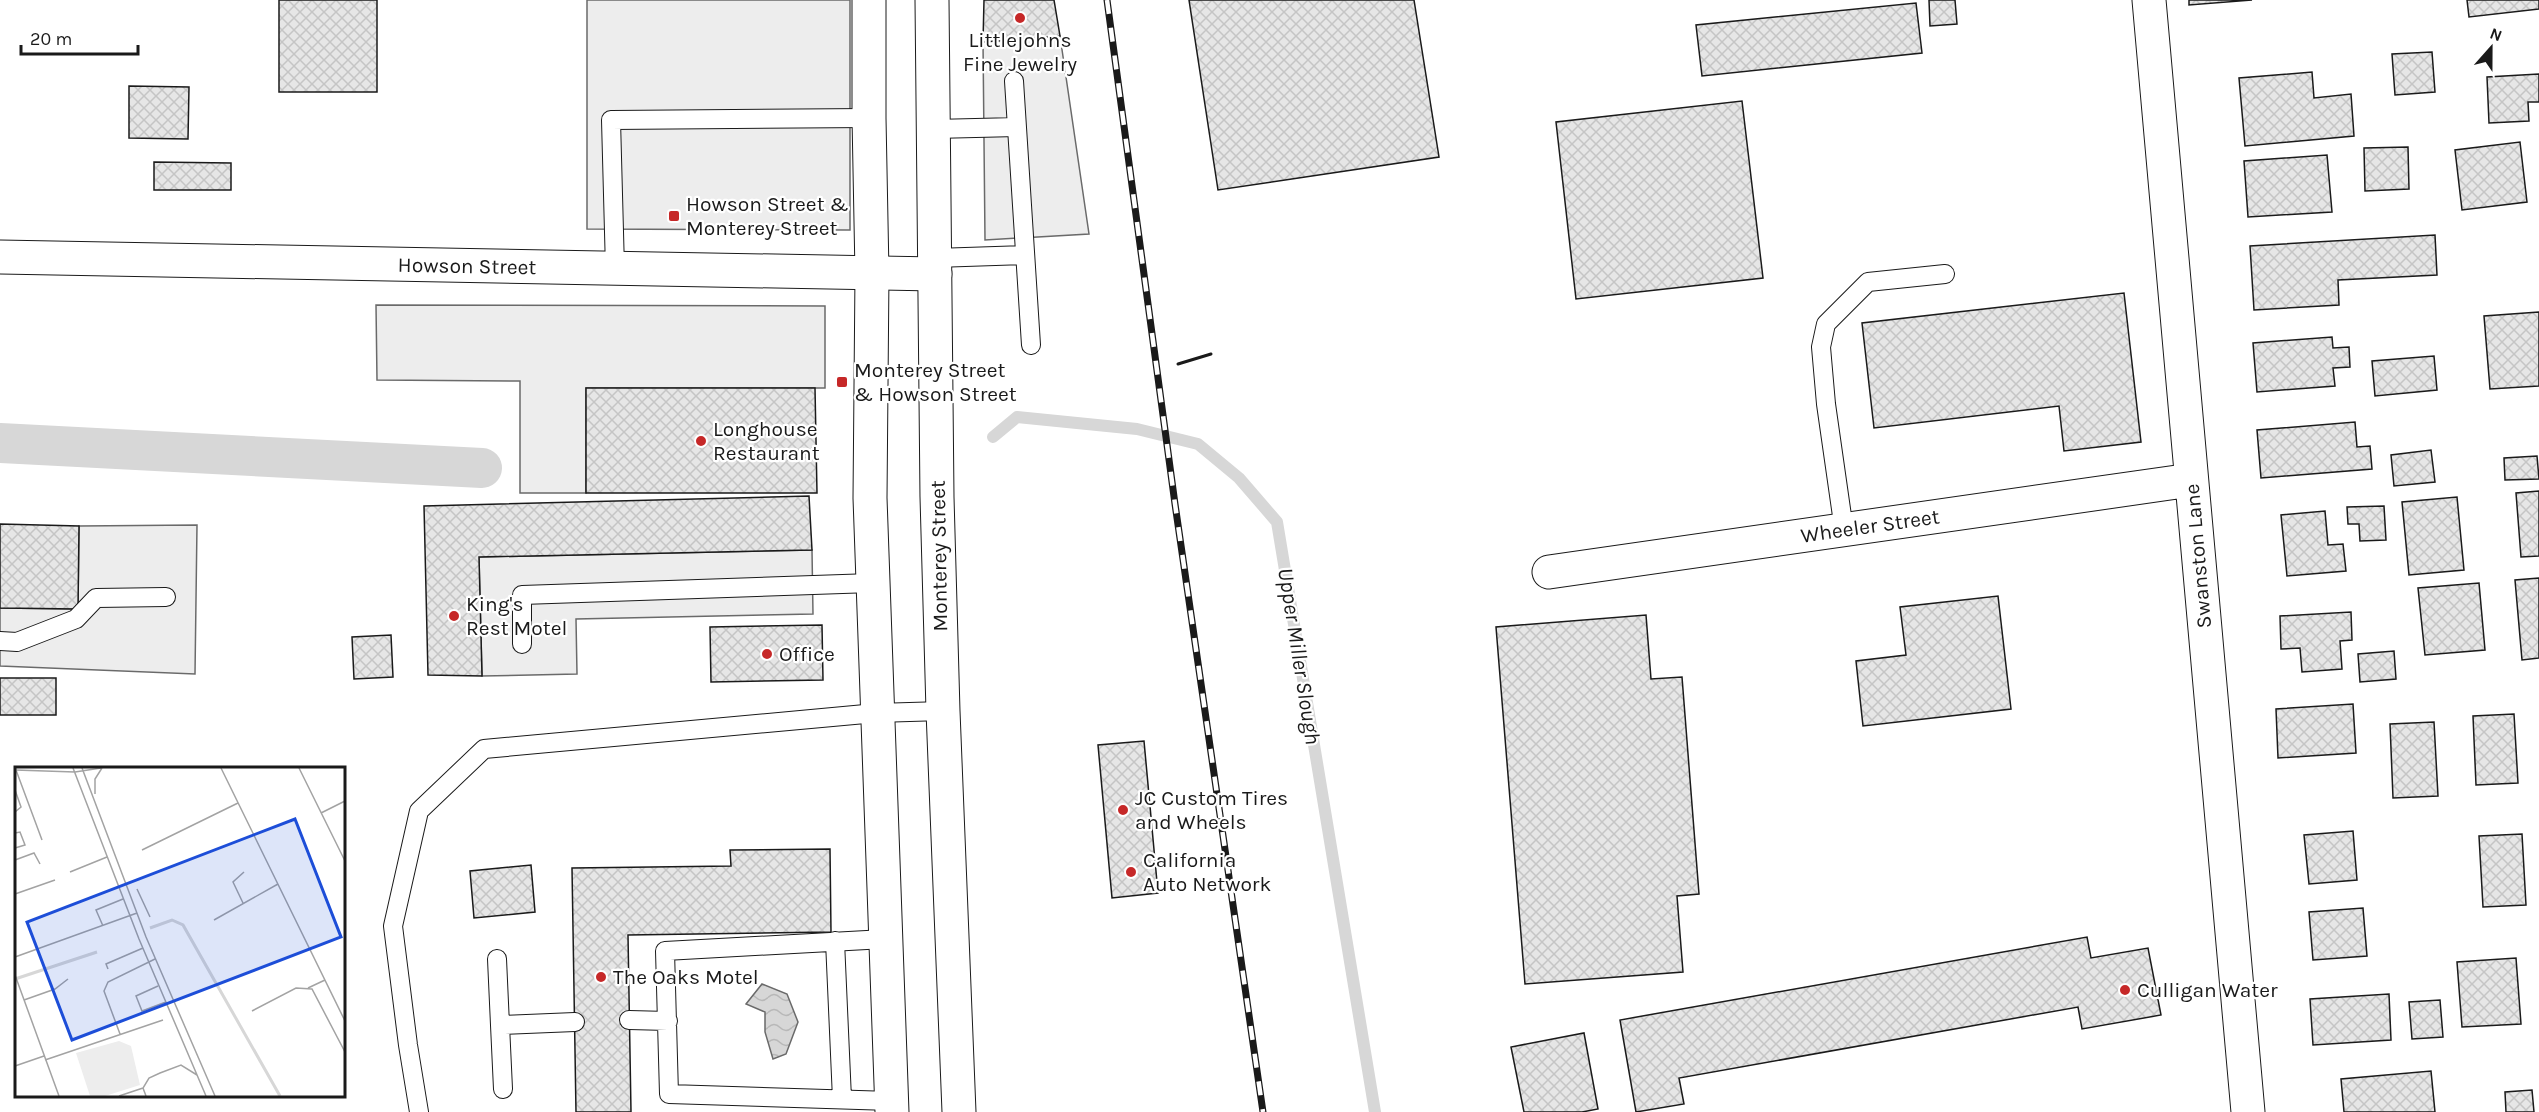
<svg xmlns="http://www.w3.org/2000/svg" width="2539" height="1112" font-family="Karla,sans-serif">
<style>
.built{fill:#ededed;stroke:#6a6a6a;stroke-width:1.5}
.water{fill:url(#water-waves);stroke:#6a6a6a;stroke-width:1.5}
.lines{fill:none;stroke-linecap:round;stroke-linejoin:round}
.stream{stroke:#d7d7d7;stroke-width:12}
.canal{stroke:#d7d7d7;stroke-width:40}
.building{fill:url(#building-cross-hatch);stroke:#1a1a1a;stroke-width:1.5}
.service-casing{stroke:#1a1a1a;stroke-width:20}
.minor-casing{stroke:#1a1a1a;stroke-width:35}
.primary-casing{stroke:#1a1a1a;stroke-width:35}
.service{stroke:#fff;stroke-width:18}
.minor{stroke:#fff;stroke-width:33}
.primary{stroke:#fff;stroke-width:33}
.rail-casing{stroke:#1a1a1a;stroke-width:7}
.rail{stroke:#fff;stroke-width:4.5;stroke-dasharray:14;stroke-linecap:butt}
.wall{stroke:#1a1a1a;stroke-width:3}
.poi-dot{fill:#c62828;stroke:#fff;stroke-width:2}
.labels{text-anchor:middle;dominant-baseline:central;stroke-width:4.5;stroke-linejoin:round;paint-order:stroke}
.poi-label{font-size:21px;fill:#1a1a1a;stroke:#fff;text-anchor:start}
.street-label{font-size:21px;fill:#1a1a1a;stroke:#fff}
.water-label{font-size:22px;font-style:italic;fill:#1a1a1a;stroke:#fff}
.inset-river{fill:none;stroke:#d7d7d7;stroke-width:3}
.inset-road{fill:none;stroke:#a3a3a3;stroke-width:1.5}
.view{fill:#1d4ed8;fill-opacity:0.15;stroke:#1d4ed8;stroke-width:3}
.inset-edge{fill:none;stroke:#1a1a1a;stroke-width:3}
</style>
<defs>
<pattern id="water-waves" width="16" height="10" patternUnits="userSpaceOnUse" patternTransform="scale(1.5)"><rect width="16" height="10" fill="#d7d7d7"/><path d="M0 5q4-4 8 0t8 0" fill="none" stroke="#b8b8b8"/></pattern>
<pattern id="building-cross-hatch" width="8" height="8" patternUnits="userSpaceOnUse" patternTransform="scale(1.5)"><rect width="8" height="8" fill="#e6e6e6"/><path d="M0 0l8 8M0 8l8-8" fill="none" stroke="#c5c5c5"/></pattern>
</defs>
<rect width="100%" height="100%" fill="#fff"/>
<path class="built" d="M587,0H850V230L587,229Z
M1060,36L1089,234L985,240L983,42Z
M376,305L825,306V388H586V493H520V381L377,380Z
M197,525L195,674L0,666V608L78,609L79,526Z
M812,550L813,614L576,619L577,674L482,676L479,557Z"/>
<path class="water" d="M762,984L787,994L798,1022L786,1054L773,1059L765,1032V1012L746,1004Z"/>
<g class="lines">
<path class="stream" d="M993,437L1017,417L1137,429L1198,444L1239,478L1277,522L1375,1112"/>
<path class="canal" d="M0,443L482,468"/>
</g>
<path class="building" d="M279,0H377V92H279Z
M984,0H1054L1060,36L983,42Z
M1189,0H1414L1439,157L1218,190Z
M1929,0H1955L1957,24L1930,26Z
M2189,0H2252L2189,5Z
M2467,0H2539V9L2469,17Z
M1916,3L1922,53L1702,76L1696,25Z
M2432,52L2435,92L2395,95L2392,54Z
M2312,72L2314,98L2351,94L2354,136L2245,146L2239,78Z
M2539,74V102H2528L2529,121L2489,123L2487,77Z
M129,86L189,87L188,139L129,138Z
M1742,101L1763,278L1576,299L1556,122Z
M2520,142L2527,202L2462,210L2455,150Z
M2408,147L2409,189L2365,191L2364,148Z
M2327,155L2332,212L2248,217L2244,161Z
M154,162L231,163V190H154Z
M2435,235L2437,275L2338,280L2339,305L2254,310L2250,246Z
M2124,293L2141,442L2064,451L2059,406L1874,428L1862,323Z
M2539,312V386L2490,389L2484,316Z
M2332,337L2333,348L2349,347L2350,367L2333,368L2335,386L2257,392L2253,343Z
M2434,356L2437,390L2375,396L2372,361Z
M586,388H815L817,493H586Z
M2355,422L2357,447L2370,446L2372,469L2261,478L2257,430Z
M2431,450L2435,482L2394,486L2391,455Z
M2537,456L2539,479L2505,480L2504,458Z
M2539,491V556L2521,557L2516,493Z
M809,496L812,550L479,557L482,676L428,675L424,506Z
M2457,497L2464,570L2409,575L2402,502Z
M2384,506L2386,540L2360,541L2359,524H2348L2347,507Z
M2325,511L2328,545L2343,544L2346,571L2287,576L2281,515Z
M0,524L79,526L78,609L0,608Z
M2539,578V658L2522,660L2515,580Z
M2479,583L2485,650L2425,655L2418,588Z
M1998,596L2011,709L1863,726L1856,661L1906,655L1900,607Z
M2351,612L2352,640L2340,641L2342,669L2302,672L2300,648L2281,649L2280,616Z
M1646,615L1651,679L1682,677L1699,894L1677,896L1683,972L1525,984L1496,627Z
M822,625L823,680L711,682L710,627Z
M391,635L393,677L354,679L352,637Z
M2394,651L2396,679L2360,682L2358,654Z
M0,678H56V715H0Z
M2353,704L2356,753L2278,758L2276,709Z
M2514,714L2518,783L2476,785L2473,716Z
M2434,722L2438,796L2393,798L2390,724Z
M1144,741L1158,893L1112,898L1098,745Z
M2353,831L2357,880L2309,884L2304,835Z
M2522,834L2526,905L2483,907L2479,836Z
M830,849L831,932L628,935L631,1112H576L572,868L731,866L730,850Z
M531,865L535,912L474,918L470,871Z
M2363,908L2367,956L2313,960L2309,912Z
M2087,937L2091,958L2148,948L2161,1015L2082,1029L2078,1007L1679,1078L1684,1104L1636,1112L1620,1020Z
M2516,958L2521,1024L2462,1027L2457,962Z
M2389,994L2391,1040L2313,1045L2310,999Z
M2440,1000L2443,1037L2412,1039L2409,1002Z
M1584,1033L1598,1109L1582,1112H1524L1511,1047Z
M2431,1071L2435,1112H2344L2341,1079Z
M2532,1090L2534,1112H2506L2505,1092Z"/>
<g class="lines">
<g class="service-casing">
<path id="service" d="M1014,81L1031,345
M934,129L1017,127
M935,258L1024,255
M615,269L611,120L869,118
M1844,530L1826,404L1821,347L1826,324L1868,282L1945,274
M0,641L17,642L76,619L96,598L166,597
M522,644V595L872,583
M885,939L665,951L669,1094L891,1101
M835,941L842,1099
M497,959L500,1025L575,1022
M629,1020L668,1021
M500,1025L503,1089
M419,1112L408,1045L393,926L419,811L484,749L876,713L943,711"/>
</g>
<g class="minor-casing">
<path id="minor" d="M2149,0L2248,1112
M0,257L935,274
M1549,572L2191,480"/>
</g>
<g class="primary-casing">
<path id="primary" d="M869,0V118L872,273L870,498L892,1112
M932,0L937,497L943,711L959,1112"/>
</g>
<use href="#service" class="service"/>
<use href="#minor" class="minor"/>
<use href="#primary" class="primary"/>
<g class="rail-casing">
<path id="rail" d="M1107,0L1175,504L1263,1112"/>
</g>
<use href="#rail" class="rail"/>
<path class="wall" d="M1178,364L1211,354"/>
</g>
<g class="poi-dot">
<circle cx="1020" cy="18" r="6"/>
<rect x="668" y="210" width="12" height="12" rx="3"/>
<rect x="836" y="376" width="12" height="12" rx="3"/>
<circle cx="701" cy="441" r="6"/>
<circle cx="454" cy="616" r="6"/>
<circle cx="767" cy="654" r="6"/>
<circle cx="1123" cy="810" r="6"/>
<circle cx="1131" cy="872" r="6"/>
<circle cx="601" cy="977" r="6"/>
<circle cx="2125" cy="990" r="6"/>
</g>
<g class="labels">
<g class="poi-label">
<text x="1020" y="40" text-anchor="middle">Littlejohns<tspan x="1020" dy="24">Fine Jewelry</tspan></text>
<text x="686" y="204">Howson Street &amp;<tspan x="686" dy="24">Monterey Street</tspan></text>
<text x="854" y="370">Monterey Street<tspan x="854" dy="24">&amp; Howson Street</tspan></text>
<text x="713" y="429">Longhouse<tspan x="713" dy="24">Restaurant</tspan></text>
<text x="466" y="604">King's<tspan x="466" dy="24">Rest Motel</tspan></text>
<text x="779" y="654">Office</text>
<text x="1135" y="798">JC Custom Tires<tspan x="1135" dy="24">and Wheels</tspan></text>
<text x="1143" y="860">California<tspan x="1143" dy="24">Auto Network</tspan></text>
<text x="613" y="977">The Oaks Motel</text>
<text x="2137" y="990">Culligan Water</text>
</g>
<g class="street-label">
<text transform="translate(467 266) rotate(1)">Howson Street</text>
<text transform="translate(1870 526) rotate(-8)">Wheeler Street</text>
<text transform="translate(939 556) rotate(-91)">Monterey Street</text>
<text transform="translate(2198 556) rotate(-95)">Swanston Lane</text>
</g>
<g class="water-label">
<text transform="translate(1299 656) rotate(81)">Upper Miller Slough</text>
</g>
</g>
<g transform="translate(15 767)">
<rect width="330" height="330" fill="#fff"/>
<path d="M104,274L116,279L125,318L90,329H75L61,286Z" fill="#ededed"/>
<path class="inset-river" d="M135,161L157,153L168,158L265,329M0,212L82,185"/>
<path class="inset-road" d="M58,1L124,172L191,329M67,1L131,170L200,329M206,1L330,254M284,1L330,94M0,3L60,5L86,1M1,3L27,73M0,23L6,40L0,45M80,27V12L87,1M306,46L330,34M0,66L5,65L10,78L0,81M127,83L223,36M0,93L19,86L25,97M55,105L92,90M122,122L135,150M0,127L40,113M228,136L218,115L229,105M199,153L263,117M88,159L81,143L108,132M0,190L122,146M93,202L91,197L128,181M0,208L44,329M143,219L121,229L127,244L151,235M293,221L310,213M9,233L40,222L53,212M237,244L281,221L297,222L330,285M105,267L89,224L93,215L140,192M30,293L148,253M0,299L29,289M104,329L128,321M131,329L128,321L134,311L145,306L166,298L182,308"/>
<path class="view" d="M280,52L326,170L57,273L12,155Z"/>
<rect width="330" height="330" class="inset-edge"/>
</g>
<g transform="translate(2491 48) rotate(21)" stroke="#ffffff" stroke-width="4.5" paint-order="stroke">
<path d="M0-4.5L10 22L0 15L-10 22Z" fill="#1a1a1a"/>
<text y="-9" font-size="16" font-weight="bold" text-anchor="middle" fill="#1a1a1a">N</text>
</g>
<path d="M21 45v9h117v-9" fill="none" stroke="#1a1a1a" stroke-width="3"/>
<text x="30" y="45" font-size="18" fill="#1a1a1a" stroke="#ffffff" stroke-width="4.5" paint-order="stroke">20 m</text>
</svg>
